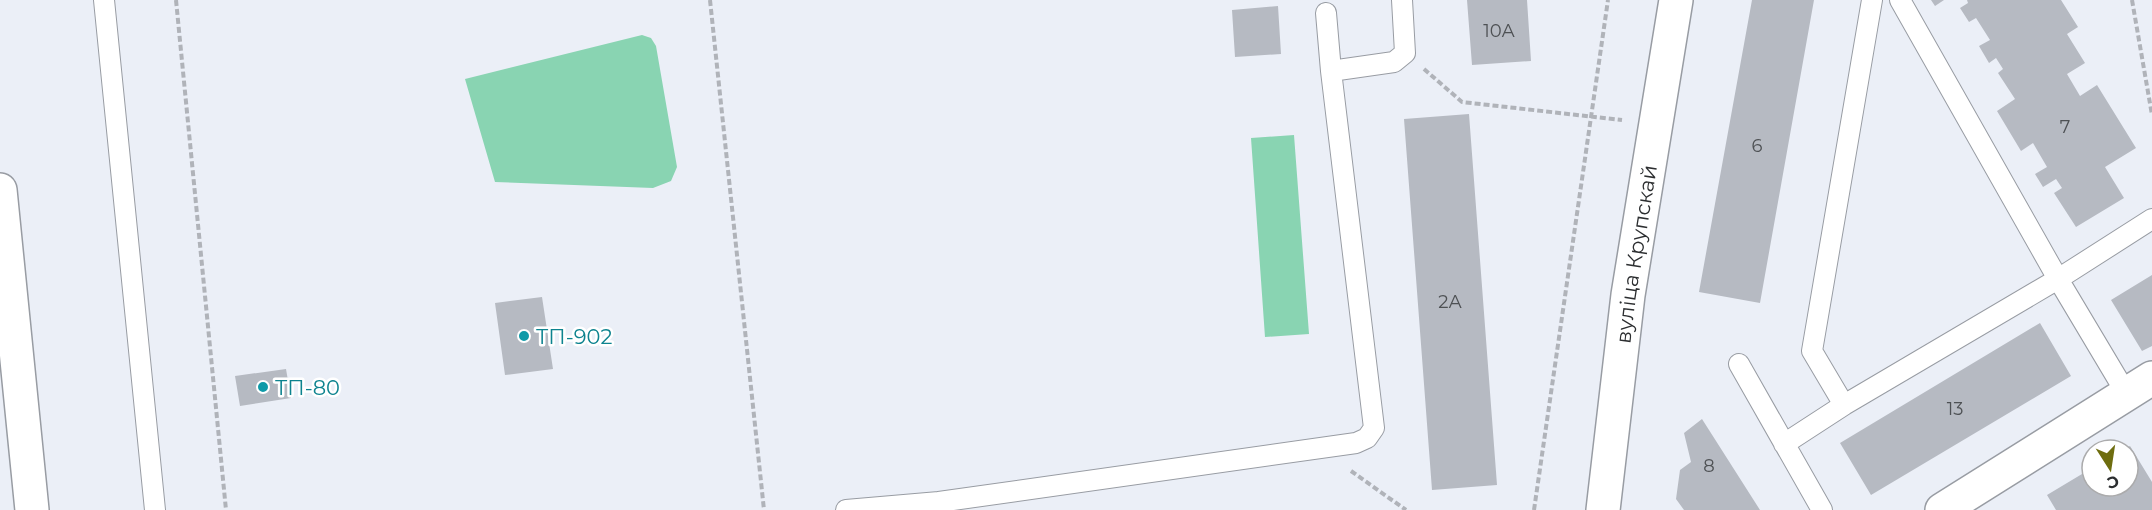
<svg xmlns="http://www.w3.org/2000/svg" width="2152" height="510" font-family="Montserrat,sans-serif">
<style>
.green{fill:#89d4b2}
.building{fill:#b6bac2}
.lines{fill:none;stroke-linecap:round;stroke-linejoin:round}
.service-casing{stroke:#989ca3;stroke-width:22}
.minor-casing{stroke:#989ca3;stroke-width:36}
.primary-casing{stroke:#989ca3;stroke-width:36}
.path{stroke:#b0b3b9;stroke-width:4;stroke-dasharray:6 3;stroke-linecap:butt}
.service{stroke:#fff;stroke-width:20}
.minor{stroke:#fff;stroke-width:33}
.primary{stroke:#fff;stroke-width:33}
.culture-dot{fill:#0f9aa8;stroke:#fff;stroke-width:2}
.labels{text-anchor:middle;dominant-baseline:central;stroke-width:5;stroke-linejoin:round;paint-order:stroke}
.number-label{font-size:18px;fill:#4e5154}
.street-label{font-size:21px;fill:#2c2e30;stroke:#fff}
.culture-label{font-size:21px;fill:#0d838f;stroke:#fff;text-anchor:start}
</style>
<rect width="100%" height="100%" fill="#ebeff7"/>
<path class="green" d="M642,35L651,38L656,46L677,167L671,181L653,188L495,182L465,79Z
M1294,135L1309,334L1265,337L1251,138Z"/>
<path class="building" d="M1467,0H1527L1531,61L1472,65Z
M1752,0H1814L1760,303L1699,292Z
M1931,0H1944L1935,6Z
M1967,0H2061L2078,27L2067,34L2085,63L2067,74L2080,96L2097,85L2136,148L2105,167L2124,198L2076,227L2054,193L2062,188L2056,179L2043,187L2035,174L2047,167L2033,143L2021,151L1997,111L2015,99L1998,73L2003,69L1996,58L1989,63L1979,46L1990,40L1976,18L1969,22L1960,8L1968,3Z
M1278,6L1281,54L1235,57L1232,10Z
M1469,114L1497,485L1432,490L1404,119Z
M2152,275V346L2142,351L2111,300Z
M542,297L553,369L505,375L495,303Z
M2040,323L2071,376L1871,495L1840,443Z
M286,369L291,398L240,406L235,376Z
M1702,419L1760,510H1684L1676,499L1680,470L1691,462L1684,433Z
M2130,446L2152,482V510H2056L2047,495L2092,468V486H2128V450H2123Z"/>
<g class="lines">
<g class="service-casing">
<path id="service" d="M104,0L155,510
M1872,0L1812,351L1844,405L2058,279L2152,219
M1900,0L2058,279L2126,393
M1331,71L1394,62L1405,53L1402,0
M1739,364L1822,510
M1784,444L1844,405
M846,510L939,502
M940,510L939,502L1356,443L1367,438L1374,428L1331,71L1326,13"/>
</g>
<g class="minor-casing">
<g id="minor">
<path id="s1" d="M1603,510L1628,295L1676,0"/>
<path d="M1942,510L2152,378"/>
</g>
</g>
<g class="primary-casing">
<path id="primary" d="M0,190L32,510"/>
</g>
<path class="path" d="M176,0L226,510
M710,0L764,510
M2132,0L2152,115
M1424,69L1462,102L1622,120
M1351,471L1406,510
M1534,510L1608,0"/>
<use href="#service" class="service"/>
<use href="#minor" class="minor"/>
<use href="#primary" class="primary"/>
</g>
<g class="culture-dot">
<circle cx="524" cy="336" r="6"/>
<circle cx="263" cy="387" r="6"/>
</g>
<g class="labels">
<g class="number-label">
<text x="1499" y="31">10А</text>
<text x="2065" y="127">7</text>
<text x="1757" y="146">6</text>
<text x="1450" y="302">2А</text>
<text x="1955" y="409">13</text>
<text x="1709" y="466">8</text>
</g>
<g class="street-label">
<text stroke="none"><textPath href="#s1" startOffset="258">вуліца Крупскай</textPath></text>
</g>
<g class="culture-label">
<text x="536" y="336">ТП-902</text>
<text x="275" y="387">ТП-80</text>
</g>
</g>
<g transform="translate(2110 468) rotate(168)"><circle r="28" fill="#ffffff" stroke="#ababac" stroke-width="1.5"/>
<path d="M0-4.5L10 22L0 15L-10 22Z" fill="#6e6d0f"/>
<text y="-9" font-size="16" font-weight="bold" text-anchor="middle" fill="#2c2e30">С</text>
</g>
</svg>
